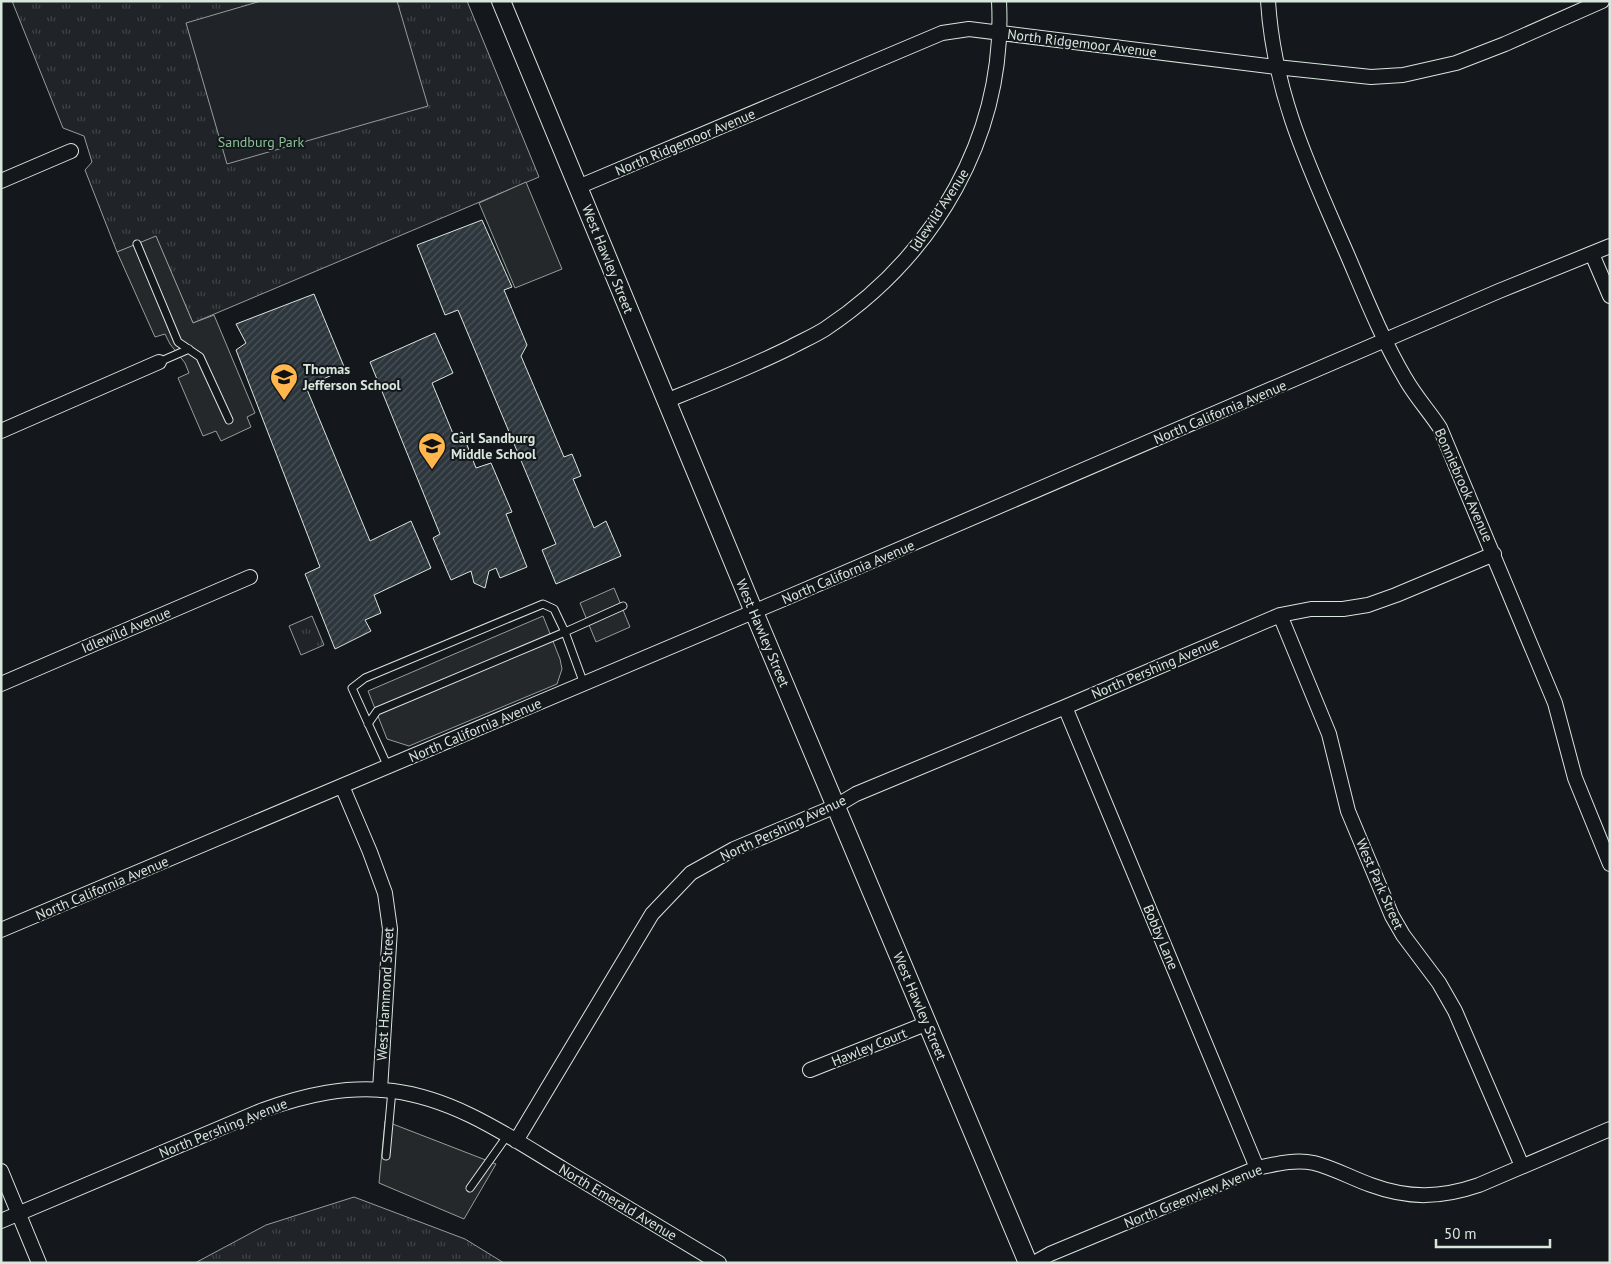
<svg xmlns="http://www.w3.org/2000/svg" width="1611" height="1264" font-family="'PT Sans',sans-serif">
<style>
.park{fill:url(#park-tufts);stroke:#939e99}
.pitch{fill:#202428;stroke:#939e99}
.parking{fill:#24282b;stroke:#939e99}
.building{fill:url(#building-hatch);stroke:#d8e6dc}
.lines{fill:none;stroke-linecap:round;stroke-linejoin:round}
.service-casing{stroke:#d8e6dc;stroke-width:9}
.minor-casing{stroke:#d8e6dc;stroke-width:16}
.tertiary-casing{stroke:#d8e6dc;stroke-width:20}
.service{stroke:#14181c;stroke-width:7}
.minor{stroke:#14181c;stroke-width:14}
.tertiary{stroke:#14181c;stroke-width:18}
.labels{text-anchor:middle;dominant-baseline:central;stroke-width:4;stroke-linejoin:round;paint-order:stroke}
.street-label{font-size:14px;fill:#d8e6dc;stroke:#14181c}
.park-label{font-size:14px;fill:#8ac095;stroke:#14181c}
.poi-label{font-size:14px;font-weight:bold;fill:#d8e6dc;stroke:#14181c;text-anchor:start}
</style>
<defs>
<pattern id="park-tufts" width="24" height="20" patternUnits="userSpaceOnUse" patternTransform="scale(1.25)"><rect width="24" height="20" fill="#202428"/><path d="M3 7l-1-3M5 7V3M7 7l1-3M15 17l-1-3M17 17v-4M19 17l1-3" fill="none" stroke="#404447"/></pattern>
<pattern id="building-hatch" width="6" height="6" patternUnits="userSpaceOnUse" patternTransform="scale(1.25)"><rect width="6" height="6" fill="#2c363c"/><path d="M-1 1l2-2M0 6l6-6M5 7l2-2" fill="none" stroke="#4a5358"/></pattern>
</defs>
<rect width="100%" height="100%" fill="#14181c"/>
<path class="park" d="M12,1H467L539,177L193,323L156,237L117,252L85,170L92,162L84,136L63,128Z
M312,616L324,645L301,655L289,626Z
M354,1197L465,1239L504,1263H195L266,1225Z"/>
<path class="pitch" d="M261,1H397L428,106L227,164L186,23Z"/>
<path class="parking" d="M526,182L562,269L515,288L479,203Z
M156,236L193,323L214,315L255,413L247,417L251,427L221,441L216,431L203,436L178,378L189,373L185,363L170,344L165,334L155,337L117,252Z
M614,588L630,627L596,642L580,603Z
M543,616L560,659L562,669L557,684L409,746L387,739L368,691Z
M385,1121L496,1164L464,1219L379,1183Z"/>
<path class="building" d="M482,220L512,287L504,290L527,345L521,356L564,457L572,454L581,476L573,479L594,528L606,521L621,556L556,584L542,550L556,544L458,310L445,315L417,245Z
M314,294L345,369L306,387L370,541L411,521L431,568L374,595L381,613L365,620L371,631L335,649L305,574L320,567L236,350L246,343L236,324Z
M435,333L453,373L432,383L454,436L462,432L476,468L491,463L512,512L506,514L527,567L500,578L496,568L489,571L485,588L474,583L471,571L451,580L433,538L440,534L370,362Z"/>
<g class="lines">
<g class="service-casing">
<path id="service" d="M137,244L178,342L200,357L229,420
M159,362L189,349
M368,724L377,711L565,632L584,684
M388,767L352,688L365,678L543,604L554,609L565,632L623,606
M386,1156L392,1090
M470,1188L507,1136"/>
</g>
<g class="minor-casing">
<path id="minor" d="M1268,1C1274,96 1310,169 1347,254C1365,296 1382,339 1405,378C1415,396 1429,411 1440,428L1555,703L1575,778L1610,864
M1,181L71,151
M578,187L942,33L969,29L1276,67L1371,77L1403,75L1456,63L1505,44L1602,1
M1592,254L1610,296
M666,401C708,384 751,367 791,347C802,341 814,336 825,329C935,256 1006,135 999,1
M1,431L159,362
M1280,615L1329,734L1348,811L1392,916L1403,935L1439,983L1455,1011L1522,1166
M1,684L250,577
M1065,707L1257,1168
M342,786L370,852L385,893L390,929L380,1090
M1,930L779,601L1499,291L1610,246
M810,1070L928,1023
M516,1141L652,914L691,873L734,849L836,806L856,794L1065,707L1280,615L1311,609H1343L1368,605L1396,595L1494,554
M1,1171L39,1263
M1,1221L263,1110C305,1095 348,1085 393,1091C456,1099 510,1137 563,1169C615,1200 667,1232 719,1263
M1034,1263L1050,1254L1257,1168C1276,1164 1295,1159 1314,1163C1334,1168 1351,1178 1371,1185C1409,1199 1441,1198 1479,1185L1610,1129"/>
</g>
<g class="tertiary-casing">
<path id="tertiary" d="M501,1L754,612L1028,1263"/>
</g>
<use href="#service" class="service"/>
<use href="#minor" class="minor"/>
<use href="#tertiary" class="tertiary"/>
</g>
<defs>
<g id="school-pin" transform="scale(1.4375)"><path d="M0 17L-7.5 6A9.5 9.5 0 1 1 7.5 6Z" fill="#ffb74d" stroke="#14181c"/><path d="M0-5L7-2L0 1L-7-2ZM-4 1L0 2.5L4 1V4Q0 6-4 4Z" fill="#111"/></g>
</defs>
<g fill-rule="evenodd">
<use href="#school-pin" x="284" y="377"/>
<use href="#school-pin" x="432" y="446"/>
</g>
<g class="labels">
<g class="street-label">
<text transform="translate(1082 43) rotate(7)">North Ridgemoor Avenue</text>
<text transform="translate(685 142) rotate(-23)">North Ridgemoor Avenue</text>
<text transform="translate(939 210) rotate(-57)">Idlewild Avenue</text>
<text transform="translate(608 259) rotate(68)">West Hawley Street</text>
<text transform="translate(1220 412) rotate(-23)">North California Avenue</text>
<text transform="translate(1464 485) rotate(66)">Bonniebrook Avenue</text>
<text transform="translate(848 572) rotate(-23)">North California Avenue</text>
<text transform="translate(126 630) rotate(-23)">Idlewild Avenue</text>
<text transform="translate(763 633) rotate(67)">West Hawley Street</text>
<text transform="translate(1155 668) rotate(-23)">North Pershing Avenue</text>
<text transform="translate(475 730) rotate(-23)">North California Avenue</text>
<text transform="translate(783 828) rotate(-25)">North Pershing Avenue</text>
<text transform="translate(1380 884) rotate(66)">West Park Street</text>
<text transform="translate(102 888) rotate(-23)">North California Avenue</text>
<text transform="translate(1161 937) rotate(67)">Bobby Lane</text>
<text transform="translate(385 994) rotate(-87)">West Hammond Street</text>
<text transform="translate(920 1006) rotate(67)">West Hawley Street</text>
<text transform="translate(869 1047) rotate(-22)">Hawley Court</text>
<text transform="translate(223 1128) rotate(-22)">North Pershing Avenue</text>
<text transform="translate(1193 1196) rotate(-22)">North Greenview Avenue</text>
<text transform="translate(618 1202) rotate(31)">North Emerald Avenue</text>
</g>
<g class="park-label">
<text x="261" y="142">Sandburg Park</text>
</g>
<g class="poi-label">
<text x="303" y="369">Thomas<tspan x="303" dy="16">Jefferson School</tspan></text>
<text x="451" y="438">Carl Sandburg<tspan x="451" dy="16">Middle School</tspan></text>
</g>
</g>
<rect width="1611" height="1264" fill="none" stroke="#d8e6dc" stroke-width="5"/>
<path d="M1436 1239v8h114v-8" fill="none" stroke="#d8e6dc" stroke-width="2.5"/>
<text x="1444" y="1239" font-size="15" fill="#d8e6dc" stroke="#14181c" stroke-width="4" paint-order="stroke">50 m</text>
</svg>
